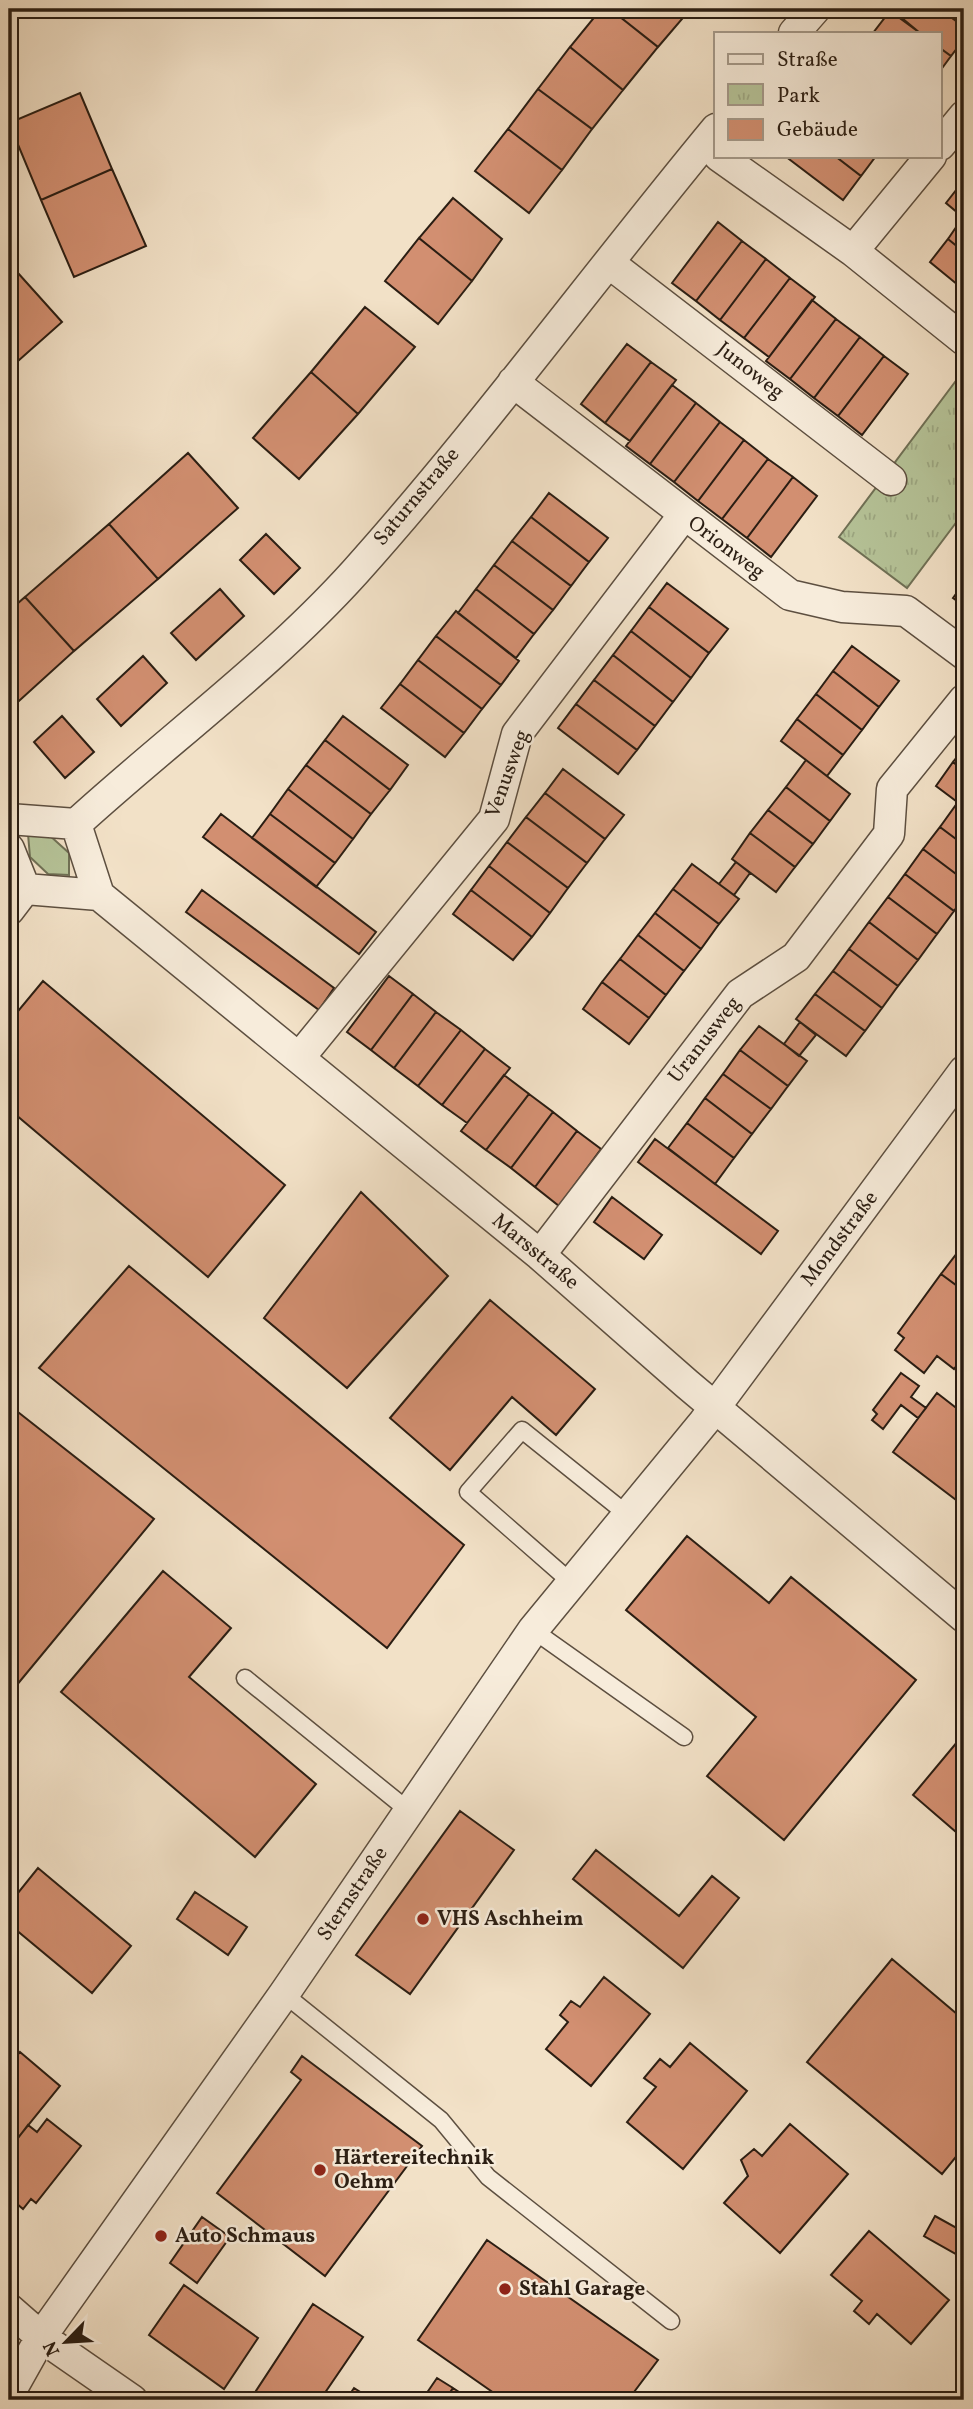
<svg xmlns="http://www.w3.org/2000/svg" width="973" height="2409" font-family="Vollkorn,serif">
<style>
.grass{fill:#b6c499;stroke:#707156;stroke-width:2}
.park{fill:url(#park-tufts);stroke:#707156;stroke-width:2}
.building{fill:#d28f71;stroke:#2b1e13;stroke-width:2}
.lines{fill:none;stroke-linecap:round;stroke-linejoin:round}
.service-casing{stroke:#5d4f40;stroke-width:19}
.minor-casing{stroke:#5d4f40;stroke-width:33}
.service{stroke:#f7ecdb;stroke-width:16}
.minor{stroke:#f7ecdb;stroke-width:30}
.poi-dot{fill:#8f2418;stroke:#f7ecdb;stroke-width:2.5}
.labels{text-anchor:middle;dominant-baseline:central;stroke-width:5;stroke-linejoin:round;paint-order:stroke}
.street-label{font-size:21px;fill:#2b1e13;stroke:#f7ecdb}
.poi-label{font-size:21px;font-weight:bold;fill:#2b1e13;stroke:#f7ecdb;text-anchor:start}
</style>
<defs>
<pattern id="park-tufts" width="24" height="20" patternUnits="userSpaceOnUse" patternTransform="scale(1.75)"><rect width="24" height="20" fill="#b6c499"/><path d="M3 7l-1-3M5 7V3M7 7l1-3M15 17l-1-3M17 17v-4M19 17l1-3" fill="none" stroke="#9da883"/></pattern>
</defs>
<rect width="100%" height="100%" fill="#f2e1c7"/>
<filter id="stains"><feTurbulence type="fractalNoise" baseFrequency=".00286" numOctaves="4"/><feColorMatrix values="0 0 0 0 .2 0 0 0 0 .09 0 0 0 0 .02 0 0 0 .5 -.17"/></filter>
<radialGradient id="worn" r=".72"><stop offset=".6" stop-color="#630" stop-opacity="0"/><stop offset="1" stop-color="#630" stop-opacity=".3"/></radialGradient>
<path class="grass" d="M28,834H48L69,853V875L48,874L30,857Z"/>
<path class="park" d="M964,370V512L907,588L839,537Z"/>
<path class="building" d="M601,9H610L658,47L623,90L570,47Z
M610,9H684L688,12L658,47Z
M891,9H940L964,27V39L951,56L940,48V33H920Z
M940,9H964V27Z
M890,11L920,33H873Z
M570,47L623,90L592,129L538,89Z
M940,48L951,56L940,71Z
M538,89L592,129L562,170L508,129Z
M80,93L112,169L41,200L9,123Z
M508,129L562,170L529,213L475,171Z
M785,156H835L861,176L843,200Z
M835,156H876L861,176Z
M112,169L146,246L74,277L41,200Z
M964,180V218L946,203Z
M453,198L502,239L472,281L419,238Z
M963,217L964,218V252L948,239Z
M718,222L742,241L696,301L672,283Z
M419,238L472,281L438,324L385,281Z
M948,239L964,252V290L930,262Z
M742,241L766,259L720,320L696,301Z
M766,259L790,278L744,338L720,320Z
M9,263L62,322L9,369Z
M790,278L815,297L769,357L744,338Z
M812,300L836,319L790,379L766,361Z
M365,307L415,347L358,414L311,372Z
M836,319L860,337L814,398L790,379Z
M860,337L884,356L838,416L814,398Z
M627,344L651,362L605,423L581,404Z
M884,356L908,374L862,435L838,416Z
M651,362L676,380L630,441L605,423Z
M311,372L358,414L299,479L253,438Z
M672,385L696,403L650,464L626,446Z
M696,403L720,422L674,482L650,464Z
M720,422L744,440L698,501L674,482Z
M744,440L768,459L722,519L698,501Z
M188,453L238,508L158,579L109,524Z
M768,459L793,477L747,538L722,519Z
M793,477L817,496L771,557L747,538Z
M549,493L608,538L589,562L531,517Z
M531,517L589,562L571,586L512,541Z
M109,524L158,579L74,651L25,597Z
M266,534L300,568L274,594L240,560Z
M512,541L571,586L553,610L494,565Z
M494,565L553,610L534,634L476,589Z
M667,583L728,629L709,653L649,607Z
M964,583V606L953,598Z
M220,589L244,616L196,660L171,633Z
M476,589L534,634L516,658L458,613Z
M25,597L74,651L9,710V611Z
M649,607L709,653L691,678L631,631Z
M456,611L519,661L501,685L436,636Z
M631,631L691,678L673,702L613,655Z
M436,636L501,685L482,709L418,660Z
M852,646L899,681L879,707L833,671Z
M613,655L673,702L655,726L594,680Z
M143,656L167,683L121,726L97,699Z
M418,660L482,709L464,733L400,684Z
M833,671L879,707L862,730L816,694Z
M594,680L655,726L637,750L576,704Z
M400,684L464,733L445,757L381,708Z
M816,694L862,730L843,755L797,719Z
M576,704L637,750L618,774L558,728Z
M62,716L94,752L65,778L34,742Z
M343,716L408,765L390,790L325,740Z
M797,719L843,755L827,776L781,741Z
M325,740L390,790L371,814L306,765Z
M964,748V771L953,762Z
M806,760L850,794L830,821L786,787Z
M953,762L964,771V807L936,786Z
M306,765L371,814L353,839L288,789Z
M563,769L624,815L605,839L545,793Z
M786,787L830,821L813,844L768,810Z
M288,789L353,839L335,863L270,814Z
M545,793L605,839L587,863L526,817Z
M958,802L964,807V845L940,827Z
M768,810L813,844L795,867L750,833Z
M221,814L376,932L359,954L203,837Z
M270,814L335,863L316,887L252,838Z
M526,817L587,863L568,888L507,842Z
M940,827L964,845V880L923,849Z
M750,833L795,867L776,892L732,859Z
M507,842L568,888L550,913L489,866Z
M923,849L964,880V897L954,911L905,874Z
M736,862L750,873L734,895L719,884Z
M692,864L739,899L719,924L673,889Z
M489,866L550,913L532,937L471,890Z
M905,874L954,911L937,934L888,897Z
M673,889L719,924L701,949L655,913Z
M202,890L334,988L319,1010L186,912Z
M471,890L532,937L513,960L453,914Z
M888,897L937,934L918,960L869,922Z
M655,913L701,949L684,971L638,935Z
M869,922L918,960L898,986L849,949Z
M638,935L684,971L666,995L620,959Z
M849,949L898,986L882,1008L833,971Z
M620,959L666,995L649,1018L602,982Z
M833,971L882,1008L865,1031L815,994Z
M389,976L413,994L371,1050L347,1032Z
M43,981L285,1185L208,1277L9,1109V1022Z
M602,982L649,1018L629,1044L583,1009Z
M413,994L436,1012L394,1068L371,1050Z
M815,994L865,1031L846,1056L796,1019Z
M436,1012L461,1030L418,1086L394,1068Z
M800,1022L816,1035L799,1056L784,1044Z
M759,1026L807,1061L788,1086L740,1050Z
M461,1030L485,1049L442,1105L418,1086Z
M485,1049L510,1068L467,1123L442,1105Z
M740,1050L788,1086L771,1109L723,1074Z
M723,1074L771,1109L752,1134L705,1098Z
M504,1075L529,1094L486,1150L461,1131Z
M529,1094L553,1112L511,1168L486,1150Z
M705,1098L752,1134L734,1158L687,1123Z
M553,1112L577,1131L535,1187L511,1168Z
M687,1123L734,1158L715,1184L668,1148Z
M577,1131L601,1149L559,1206L535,1187Z
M655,1139L778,1231L761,1254L638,1162Z
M361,1192L448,1276L347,1388L264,1318Z
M612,1197L662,1235L644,1259L594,1222Z
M964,1244V1291L941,1274Z
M129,1266L464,1545L387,1648L39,1368Z
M941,1274L964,1291V1356L954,1369L937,1356L924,1373L895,1350L904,1338L898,1333Z
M490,1300L595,1389L556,1435L512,1397L450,1470L390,1418Z
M901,1373L919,1386L911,1397L926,1408L918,1418L901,1405L883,1429L872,1420L877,1414L873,1410Z
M937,1393L964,1414V1506L893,1452Z
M9,1405L154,1519L16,1686L9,1680Z
M687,1536L769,1603L791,1577L916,1680L784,1840L707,1776L756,1717L626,1610Z
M163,1571L231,1628L189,1677L316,1784L255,1857L61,1692Z
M958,1741L964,1746L963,1838L913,1795Z
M460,1811L514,1850L410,1994L356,1955Z
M596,1850L679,1916L712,1876L739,1898L683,1968L573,1879Z
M38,1868L131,1946L92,1993L9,1924V1904Z
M195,1892L247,1927L228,1955L177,1919Z
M892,1959L964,2020V2147L942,2174L807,2062Z
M604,1977L650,2014L591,2086L546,2049L568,2022L560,2015L571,2001L580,2007Z
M690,2043L747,2091L683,2169L627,2122L656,2087L644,2078L660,2059L670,2067Z
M20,2052L60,2086L9,2149V2064Z
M302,2056L422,2146L325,2276L217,2193L301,2080L291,2072Z
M47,2119L81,2146L36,2203L31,2199L23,2209L9,2197V2150L28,2125L37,2132Z
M790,2124L848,2174L780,2253L724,2203L748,2176L741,2160L754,2149L762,2156Z
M935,2216L964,2232L963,2258L924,2236Z
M202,2217L230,2237L197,2283L170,2263Z
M869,2231L949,2300L911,2344L877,2314L869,2324L861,2317L854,2311L862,2301L831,2275Z
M487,2240L658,2360L628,2400H504L418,2340Z
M184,2285L258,2338L224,2389L149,2335Z
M313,2304L363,2337L320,2400H250Z
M437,2378L453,2388L445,2400H422Z
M354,2388L373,2400H346Z
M453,2388L471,2400H445Z"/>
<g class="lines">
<g class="service-casing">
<path id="service" d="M572,1583L468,1492L522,1430L628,1515
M533,1630L684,1737
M245,1678L409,1811
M284,1994L441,2120L488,2177L671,2321"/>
</g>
<g class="minor-casing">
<path id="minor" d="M794,33L815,9
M940,145L964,116
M719,156L853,251L964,340
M853,251L931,156
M609,263L891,480
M513,382L790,595L842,607L906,611L964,654
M9,819L76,824L99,895L25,889
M76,824C168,740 271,665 355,572C482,430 595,275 716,129
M9,849L25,889
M99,895L540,1255L687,1384L964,1617
M9,910L25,889
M299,1058L494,819L517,734L683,516
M540,1255L740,994L796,957L889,834L892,789L964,700
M9,2309L41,2337L132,2400
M9,2394L41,2337L284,1994L533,1630L704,1422L964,1071"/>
</g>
<use href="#service" class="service"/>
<use href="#minor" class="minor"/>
</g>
<g class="poi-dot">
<circle cx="423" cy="1919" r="7"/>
<circle cx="320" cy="2170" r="7"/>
<circle cx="161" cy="2236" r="7"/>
<circle cx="505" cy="2289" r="7"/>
</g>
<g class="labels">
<g class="street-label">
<text transform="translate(750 371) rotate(38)">Junoweg</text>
<text transform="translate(417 497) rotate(-50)">Saturnstraße</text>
<text transform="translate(726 548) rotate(37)">Orionweg</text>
<text transform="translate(508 774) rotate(-70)">Venusweg</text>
<text transform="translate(705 1040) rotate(-52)">Uranusweg</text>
<text transform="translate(840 1239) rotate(-53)">Mondstraße</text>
<text transform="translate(535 1252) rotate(40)">Marsstraße</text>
<text transform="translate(353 1894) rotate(-56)">Sternstraße</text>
</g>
<g class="poi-label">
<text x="437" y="1919">VHS Aschheim</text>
<text x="334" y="2158">Härtereitechnik<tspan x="334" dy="24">Oehm</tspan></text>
<text x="175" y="2236">Auto Schmaus</text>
<text x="519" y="2289">Stahl Garage</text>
</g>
</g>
<rect width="973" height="2409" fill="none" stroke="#f2e1c7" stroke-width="35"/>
<rect x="10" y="10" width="952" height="2388" fill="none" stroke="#2b1e13" stroke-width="3.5"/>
<rect x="18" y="18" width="938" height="2374" fill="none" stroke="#2b1e13" stroke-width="2"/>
<rect x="714" y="32" width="228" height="126" fill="#f7ecdb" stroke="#a59a8b" stroke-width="2"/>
<rect x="728" y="54" width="35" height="10" fill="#f7ecdb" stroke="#a59a8b" stroke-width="2"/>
<text x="777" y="66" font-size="21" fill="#2b1e13">Straße</text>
<rect x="728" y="84" width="35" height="21" fill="url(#park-tufts)" stroke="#a59a8b" stroke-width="2"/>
<text x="777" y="102" font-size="21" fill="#2b1e13">Park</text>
<rect x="728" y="119" width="35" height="21" fill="#d28f71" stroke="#a59a8b" stroke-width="2"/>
<text x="777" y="136" font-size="21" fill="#2b1e13">Gebäude</text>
<g transform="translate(66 2342) rotate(245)" stroke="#f7ecdb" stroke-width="5" paint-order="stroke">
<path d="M0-5L12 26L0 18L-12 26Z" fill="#2b1e13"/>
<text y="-10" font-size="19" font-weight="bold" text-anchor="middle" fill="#2b1e13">N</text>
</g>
<rect width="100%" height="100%" filter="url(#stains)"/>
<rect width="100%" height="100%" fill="url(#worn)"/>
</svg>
